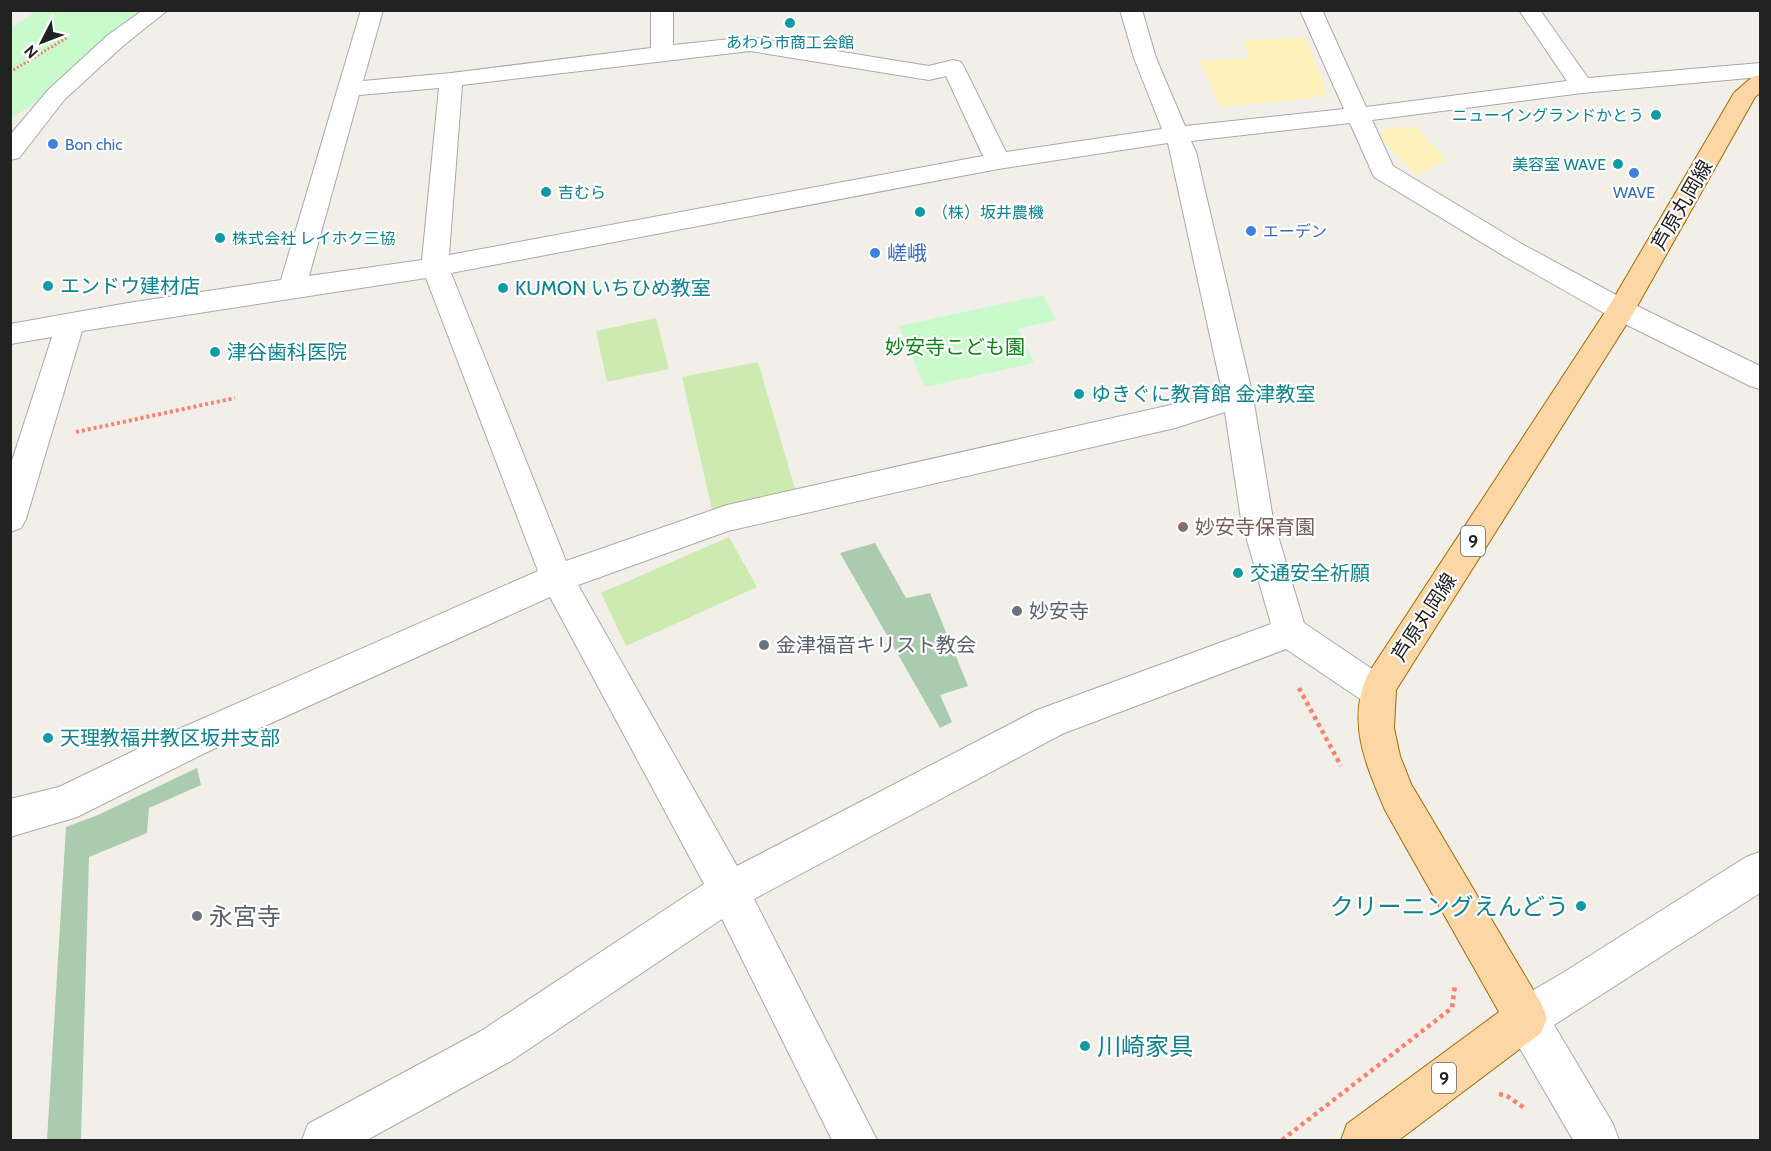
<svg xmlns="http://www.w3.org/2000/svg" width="1771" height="1151" font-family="Cabin,'Noto Sans JP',sans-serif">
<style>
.grass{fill:#cdebb0}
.sand{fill:#fff1ba}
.cemetery{fill:#aacbaf}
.park{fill:#c8facc}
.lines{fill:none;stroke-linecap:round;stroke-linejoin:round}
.minor-casing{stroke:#a9a9a9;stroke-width:2}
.major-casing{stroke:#a06b00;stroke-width:2}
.path-far2{stroke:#fa8072;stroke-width:3;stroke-dasharray:2 2;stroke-linecap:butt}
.path-far1{stroke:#fa8072;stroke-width:4;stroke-dasharray:3 3;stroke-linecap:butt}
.path{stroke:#fa8072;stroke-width:4.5;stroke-dasharray:4 4;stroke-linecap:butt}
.minor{fill:#fff;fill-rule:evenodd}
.major{fill:#fcd6a4;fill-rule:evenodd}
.culture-dot{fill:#0f9aa8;stroke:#fff;stroke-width:2}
.shop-dot{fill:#3f7fe0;stroke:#fff;stroke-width:2}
.education-dot{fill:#8d6e63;stroke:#fff;stroke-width:2}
.worship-dot{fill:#6b7280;stroke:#fff;stroke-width:2}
.labels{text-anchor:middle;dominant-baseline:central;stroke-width:4.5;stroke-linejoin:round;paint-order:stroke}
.far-culture-label{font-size:16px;fill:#0d838f;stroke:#fff;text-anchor:start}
.far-shop-label{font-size:16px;fill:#366cbe;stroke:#fff;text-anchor:start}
.shield{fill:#fff;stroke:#646464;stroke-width:1.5}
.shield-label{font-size:18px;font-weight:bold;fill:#222}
.street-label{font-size:20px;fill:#222;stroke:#fff}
.shop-label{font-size:20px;fill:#366cbe;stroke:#fff;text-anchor:start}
.culture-label{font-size:20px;fill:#0d838f;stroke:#fff;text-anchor:start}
.park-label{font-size:20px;fill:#0c8416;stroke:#fff}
.education-label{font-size:20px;fill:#785e54;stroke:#fff;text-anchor:start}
.worship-label{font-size:20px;fill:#5b616d;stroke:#fff;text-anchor:start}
.near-culture-label{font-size:24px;fill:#0d838f;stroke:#fff;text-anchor:end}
.near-worship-label{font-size:24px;fill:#5b616d;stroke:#fff;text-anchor:start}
</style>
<rect width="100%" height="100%" fill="#f2efe9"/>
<path class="grass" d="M656,318L669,369L607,382L596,331Z
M758,362L796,492L712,510L682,377Z
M729,537L757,587L626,646L601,593Z"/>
<path class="sand" d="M1306,38L1327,93L1320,97L1220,107L1200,60L1250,59L1243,40Z
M1414,126L1447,160L1417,175L1385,144L1380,135L1384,129Z"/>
<path class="cemetery" d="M875,543L906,598L930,593L968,686L940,695L952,722L940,728L840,553Z
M197,768L201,785L149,808L147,833L89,857L81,1140H47L66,827L98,815Z"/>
<path class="park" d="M36,11H149C99,41 62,90 11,118V29Z
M1043,295L1056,320L1018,329L1034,363L925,387L899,326Z"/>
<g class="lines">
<g class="minor-casing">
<path id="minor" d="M143,10H168L124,45L65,99L19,158L10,160V135L49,89L108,35Z
M361,10H383L363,81L451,73L651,48V10H673V45L750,37L929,66L953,60L961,62L964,67L1006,152L1162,129L1134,58L1120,10H1142L1156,58L1185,126L1344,109L1300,10H1322L1366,107L1567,81L1519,10H1540L1588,78L1760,63V77L1582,93L1372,120L1393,166L1522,244L1631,303L1760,366V389L1750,386L1611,317L1504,256L1374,177L1350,123L1191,141L1196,152L1253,397L1273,519L1304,623L1390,681L1396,692L1390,703L1378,708L1366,703L1286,649L1062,734L754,899L877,1140H832L722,919L511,1061L367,1140H302L308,1124L481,1031L704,884L550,597L205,753L77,817L10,837V799L59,787L179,729L538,571L426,278L82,331L26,519L21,528L10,532V467L52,337L10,344V324L128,303L281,280ZM750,51L929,80L946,76L983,156L449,255L462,85ZM439,88L422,260L309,276L359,95ZM1168,143L1222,391L1175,404L727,505L566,561L451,273L998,169ZM1225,412L1241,519L1271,624L1037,710L737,866L578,585L728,531L1175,428Z
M1760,852V893L1554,1025L1613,1124L1619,1140H1573L1511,1033L1505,1018L1511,1003L1561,974L1746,857Z"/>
</g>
<g class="major-casing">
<path id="major" d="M1760,75V93L1755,97L1631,317L1396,690L1394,728L1400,756L1411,784L1541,1003L1547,1018L1541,1033L1399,1140H1341L1347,1124L1499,1012L1385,810C1366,765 1346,721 1368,674L1611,303L1734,93L1752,77Z"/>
</g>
<path class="path-far2" d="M10,72L68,37"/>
<path class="path-far1" d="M76,432L235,398"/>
<path class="path" d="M1299,688L1341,766
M1499,1094L1507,1096L1526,1109
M1282,1140L1452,1008L1455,985"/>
<use href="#minor" class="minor"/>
<use href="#major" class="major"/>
</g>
<g class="culture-dot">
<circle cx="790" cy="23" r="6"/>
<circle cx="1656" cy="115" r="6"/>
<circle cx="1618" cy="164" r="6"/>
<circle cx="546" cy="192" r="6"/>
<circle cx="920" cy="212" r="6"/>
<circle cx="220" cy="238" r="6"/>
<circle cx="48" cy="286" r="6"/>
<circle cx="503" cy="288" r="6"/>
<circle cx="215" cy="352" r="6"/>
<circle cx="1079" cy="394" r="6"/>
<circle cx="1238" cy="573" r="6"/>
<circle cx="48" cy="738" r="6"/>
<circle cx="1581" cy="906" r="6"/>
<circle cx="1085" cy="1046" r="6"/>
</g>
<g class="shop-dot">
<circle cx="53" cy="144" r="6"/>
<circle cx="1634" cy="173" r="6"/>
<circle cx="1251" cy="231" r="6"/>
<circle cx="875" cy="253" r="6"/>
</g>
<circle class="education-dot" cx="1183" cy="527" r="6"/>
<g class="worship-dot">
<circle cx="1017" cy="611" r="6"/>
<circle cx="764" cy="645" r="6"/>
<circle cx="197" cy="916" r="6"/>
</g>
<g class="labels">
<g class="far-culture-label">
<text x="790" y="42" text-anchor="middle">あわら市商工会館</text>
<text x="1644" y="115" text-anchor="end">ニューイングランドかとう</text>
<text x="1606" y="164" text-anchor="end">美容室 WAVE</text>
<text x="558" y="192">吉むら</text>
<text x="932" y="212">（株）坂井農機</text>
<text x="232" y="238">株式会社 レイホク三協</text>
</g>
<g class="far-shop-label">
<text x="65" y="144">Bon chic</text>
<text x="1634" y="192" text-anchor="middle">WAVE</text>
<text x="1263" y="231">エーデン</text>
</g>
<g class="shield">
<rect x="1461" y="526" width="24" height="30" rx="4.5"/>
<rect x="1432" y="1063" width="24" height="30" rx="4.5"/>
</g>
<g class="shield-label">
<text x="1473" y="541">9</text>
<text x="1444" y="1078">9</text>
</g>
<g class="street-label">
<text transform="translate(1682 205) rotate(-60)">芦原丸岡線</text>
<text transform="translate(1424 617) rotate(-57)">芦原丸岡線</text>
</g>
<g class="shop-label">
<text x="887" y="253">嵯峨</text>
</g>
<g class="culture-label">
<text x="60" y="286">エンドウ建材店</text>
<text x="515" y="288">KUMON いちひめ教室</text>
<text x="227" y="352">津谷歯科医院</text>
<text x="1091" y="394">ゆきぐに教育館 金津教室</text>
<text x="1250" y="573">交通安全祈願</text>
<text x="60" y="738">天理教福井教区坂井支部</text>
</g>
<g class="park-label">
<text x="955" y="347">妙安寺こども園</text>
</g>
<g class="education-label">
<text x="1195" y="527">妙安寺保育園</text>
</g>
<g class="worship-label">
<text x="1029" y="611">妙安寺</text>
<text x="776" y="645">金津福音キリスト教会</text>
</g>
<g class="near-culture-label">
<text x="1569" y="906">クリーニングえんどう</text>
<text x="1097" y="1046" text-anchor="start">川崎家具</text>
</g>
<g class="near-worship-label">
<text x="209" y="916">永宮寺</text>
</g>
</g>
<rect width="1771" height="1151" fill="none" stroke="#222222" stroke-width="24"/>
<g transform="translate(42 42) rotate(228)" stroke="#ffffff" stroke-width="4.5" paint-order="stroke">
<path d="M0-4.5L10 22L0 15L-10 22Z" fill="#222222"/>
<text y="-9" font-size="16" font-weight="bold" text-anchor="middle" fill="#222222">N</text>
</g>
</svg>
